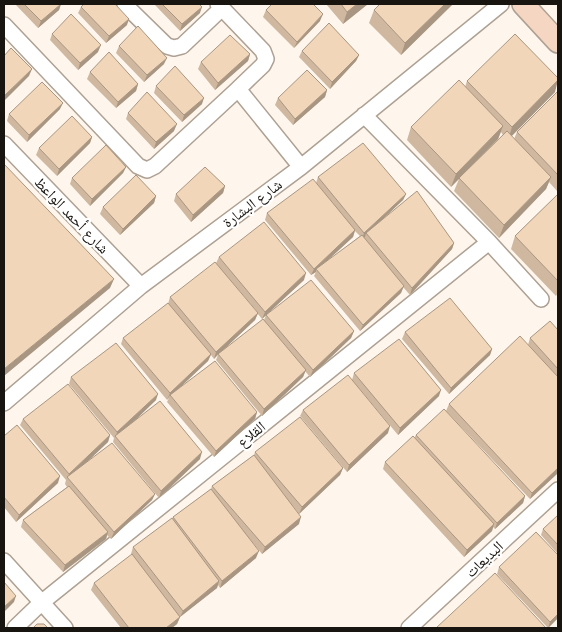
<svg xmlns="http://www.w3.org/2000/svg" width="562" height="632" font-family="Helvetica,'Noto Naskh Arabic',sans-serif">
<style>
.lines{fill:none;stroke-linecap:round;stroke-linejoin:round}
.street-casing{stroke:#aea193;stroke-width:18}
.secondary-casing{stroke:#aea193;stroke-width:24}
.street{stroke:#fff;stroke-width:15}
.secondary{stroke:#f4d6c3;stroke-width:21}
.wall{fill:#cfb89f;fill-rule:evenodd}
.shaded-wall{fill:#a99682}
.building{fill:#f1d6b9;stroke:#a99682}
.labels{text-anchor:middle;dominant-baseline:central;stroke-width:4.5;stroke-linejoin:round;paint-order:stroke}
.street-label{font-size:15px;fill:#18140f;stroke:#fff}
</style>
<rect width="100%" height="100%" fill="#fef6ed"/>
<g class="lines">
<g class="street-casing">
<path id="street" d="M218,4L263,51L266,59L263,65L238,89L301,167
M125,5L167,46L174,48L182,46L222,8
M4,25L138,166L147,170L155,166L238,89
M4,144L141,286
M489,242L541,299
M4,403L141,286L301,167L501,4
M4,561L65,628
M15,628L41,603L489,242L364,115
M409,628L558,490"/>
</g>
<g class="secondary-casing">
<path id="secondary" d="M523,4L558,42"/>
</g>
<use href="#street" class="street"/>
<use href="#secondary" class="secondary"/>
</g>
<path class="wall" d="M15,4H61L59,10L38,28Z
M154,4H199L200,13L180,31Z
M326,4H368L343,24Z
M380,4H453L401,55L369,23L374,10Z
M81,7L127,25L106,43L78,13Z
M266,10L320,21L294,48L263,17Z
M52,34L98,52L78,70L50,40Z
M119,46L164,64L144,82L116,53Z
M302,51L359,55L356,61L330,89L299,57Z
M250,54L248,61L215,90L198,69L201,62Z
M90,72L138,84L136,91L116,108L87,79Z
M467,81L555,92L511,136L514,139L517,132L558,91V190L557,191L549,182L546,189L499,238L454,191L459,179L451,187L407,140L411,127L465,87ZM501,132L503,135L472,165L498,139Z
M156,86L202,104L182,122L154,93Z
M327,90L325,97L293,125L275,105L278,98Z
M60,109L27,142L7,121L9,114Z
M128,113L174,131L154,149L126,119Z
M92,137L90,143L57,176L36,155L39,148Z
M126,167L123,173L90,206L70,184L72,178Z
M318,177L406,194L403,200L385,217L454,243L452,249L410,295L403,287L401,293L360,331L314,276L316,272L311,275L265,220L267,213L316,183ZM355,231L360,236L324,264L353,237Z
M225,186L223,193L191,222L174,201L176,194Z
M558,194V293L556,296L511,249L515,236Z
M156,196L154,203L120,235L100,214L103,207Z
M219,257L304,280L268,313L354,331L351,338L310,377L305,371L303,377L262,416L216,360L218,355L214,359L211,355L208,361L179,388L257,412L255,419L214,457L167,402L169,398L167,400L121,344L123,338L168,304L170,297L216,263ZM227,276L262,319L266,315L264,320L224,349L255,320L258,313Z
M558,330V473L530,499L446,411L449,404L528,345L530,338Z
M405,332L492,349L490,355L449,394L402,339Z
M354,373L439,396L398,435L358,387L388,433L347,472L300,416L303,410L352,380Z
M71,377L156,400L134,421L200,459L159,498L113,442L114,438L69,384Z
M23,419L110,435L108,442L86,463L155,494L152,500L111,539L107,535L106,539L63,572L21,527L23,520L67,487L65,484L66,480L20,425Z
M416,435L525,496L523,503L495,529L493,527L492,531L464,557L383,469L385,462L414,438Z
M4,436L58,483L16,522L4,507Z
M255,452L343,468L340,475L299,514L293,506L299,524L262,554L248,537L256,558L220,588L218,585L217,588L180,617L173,608L180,617L177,624L172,628H121L91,590L94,583L132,555L131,554L133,547L172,519L173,517L211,489L212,486L254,455Z
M558,515V554L541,535L543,529Z
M558,555V618L548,628L497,574L499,567Z"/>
<path class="shaded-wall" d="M61,4L59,10L38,28L41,21Z
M357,4H368L343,24L347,12Z
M445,4H453L401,55L405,43Z
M202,7L200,13L180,31L182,24Z
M323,14L320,21L294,48L297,42Z
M129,19L127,25L106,43L109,36Z
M101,45L98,52L78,70L80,63Z
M250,54L248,61L215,90L218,83Z
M359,55L356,61L330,89L332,82Z
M167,58L164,64L144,82L147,75Z
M32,69L29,76L4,101V96Z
M558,80L555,92L508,140L512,127Z
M138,84L136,91L116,108L118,102Z
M327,90L325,97L293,125L295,119Z
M204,98L202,104L182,122L184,115Z
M63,103L60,109L27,142L29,135Z
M177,124L174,131L154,149L156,142Z
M503,126L498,139L451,187L456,174Z
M92,137L90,143L57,176L59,169Z
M126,167L123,173L90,206L92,199Z
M551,177L546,189L499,238L504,225Z
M225,186L223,193L191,222L193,215Z
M406,194L403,200L367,234L366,233L365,237L362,239L364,233Z
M156,196L154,203L120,235L123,229Z
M355,230L353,237L317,270L316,269V272L311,275L314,269Z
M454,243L452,249L410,295L412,288Z
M306,273L304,280L262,319L265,312Z
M114,279L110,288L4,376V369Z
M404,286L401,293L360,331L363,325Z
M258,313L255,320L219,354H218L214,359L216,352Z
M354,331L351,338L310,377L313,370Z
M492,349L490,355L449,394L451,388Z
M211,354L208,361L171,396L170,395L167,400L170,393Z
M306,370L303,377L262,416L264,409Z
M441,390L439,396L398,435L400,428Z
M158,394L156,400L117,438L116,437L117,432Z
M257,412L255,419L214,457L216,451Z
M390,426L388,433L347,472L349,465Z
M110,435L108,442L69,479L68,478L69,474Z
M202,452L200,459L159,498L161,491Z
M343,468L340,475L299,514L302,507Z
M558,468V473L530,499L532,493Z
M60,476L58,483L16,522L19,515Z
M155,494L152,500L111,539L114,532Z
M525,496L523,503L495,529L497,523Z
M301,517L299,524L262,554L265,547Z
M494,524L492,531L464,557L467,550Z
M108,532L106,539L63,572L65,565Z
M259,551L256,558L220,588L222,581Z
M219,581L217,588L180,617L183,611Z
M16,596L14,602L4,612V607Z
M558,614V618L548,628L550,622Z
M180,617L177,624L172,628H166Z"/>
<path class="building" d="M24,4H61L41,21Z
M84,4H115L129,19L109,36L81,7Z
M162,4H199L202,7L182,24Z
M272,4H313L323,14L297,42L266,10Z
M341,4H357L347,12Z
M380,4H445L405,43L374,10Z
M71,14L101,45L80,63L52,34Z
M329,23L359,55L332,82L302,51Z
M138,26L167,58L147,75L119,46Z
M515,34L558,78V80L512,127L467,81Z
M230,35L250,54L218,83L201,62Z
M11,48L32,69L4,96V56Z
M109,52L138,84L118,102L90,72Z
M175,66L204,98L184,115L156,86Z
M307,70L327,90L295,119L278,98Z
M459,80L503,126L456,174L411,127Z
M42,82L63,103L29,135L9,114Z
M558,91V175L517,132Z
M147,92L177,124L156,142L128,113Z
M72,116L92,137L59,169L39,148Z
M507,131L551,177L504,225L459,178Z
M363,143L406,194L364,233L318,177Z
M106,145L126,167L92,199L72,178Z
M4,164L114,279L4,369Z
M205,167L225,186L193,215L176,194Z
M136,175L156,196L123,229L103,207Z
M313,179L355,230L314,269L267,213Z
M417,191L454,243L412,288L366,233Z
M558,194V281L515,236Z
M264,222L306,273L265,312L219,257Z
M362,235L404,286L363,325L316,269Z
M215,262L258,313L216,352L170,297Z
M311,280L354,331L313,370L266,315Z
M450,298L492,349L451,388L405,332Z
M168,303L211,354L170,393L123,338Z
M263,319L306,370L264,409L218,354Z
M550,321L558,330V369L530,338Z
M520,336L558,377V468L532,493L449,404Z
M399,339L441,390L400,428L354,373Z
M116,343L158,394L117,432L71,377Z
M215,361L257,412L216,451L170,395Z
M348,375L390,426L349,465L303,410Z
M68,384L110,435L69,474L23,419Z
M160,401L202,452L161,491L115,436Z
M444,409L525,496L497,523L416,435Z
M300,417L343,468L302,507L255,452Z
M17,425L60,476L19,515L4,497V436Z
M413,436L494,524L467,550L385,462Z
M112,443L155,494L114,532L67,477Z
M254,455L301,517L265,547L212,486Z
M69,486L108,532L65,565L23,520Z
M211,489L259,551L222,581L173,517Z
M558,515V545L543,529Z
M172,518L219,581L183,611L133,547Z
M536,532L558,555V614L550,622L499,567Z
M132,554L180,617L166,628H129L94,583Z
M495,573L546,628H436Z
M4,582L16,596L4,607Z
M37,624H44L48,628H33Z"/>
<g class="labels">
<g class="street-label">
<text transform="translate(252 203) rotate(-37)">شارع البشارة</text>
<text transform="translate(72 215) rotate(46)">شارع أحمد الواعظ</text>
<text transform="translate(251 434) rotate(-39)">القلاع</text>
<text transform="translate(484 559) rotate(-43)">البديعات</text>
</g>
</g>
<rect width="562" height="632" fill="none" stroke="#18140f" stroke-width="10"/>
</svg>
